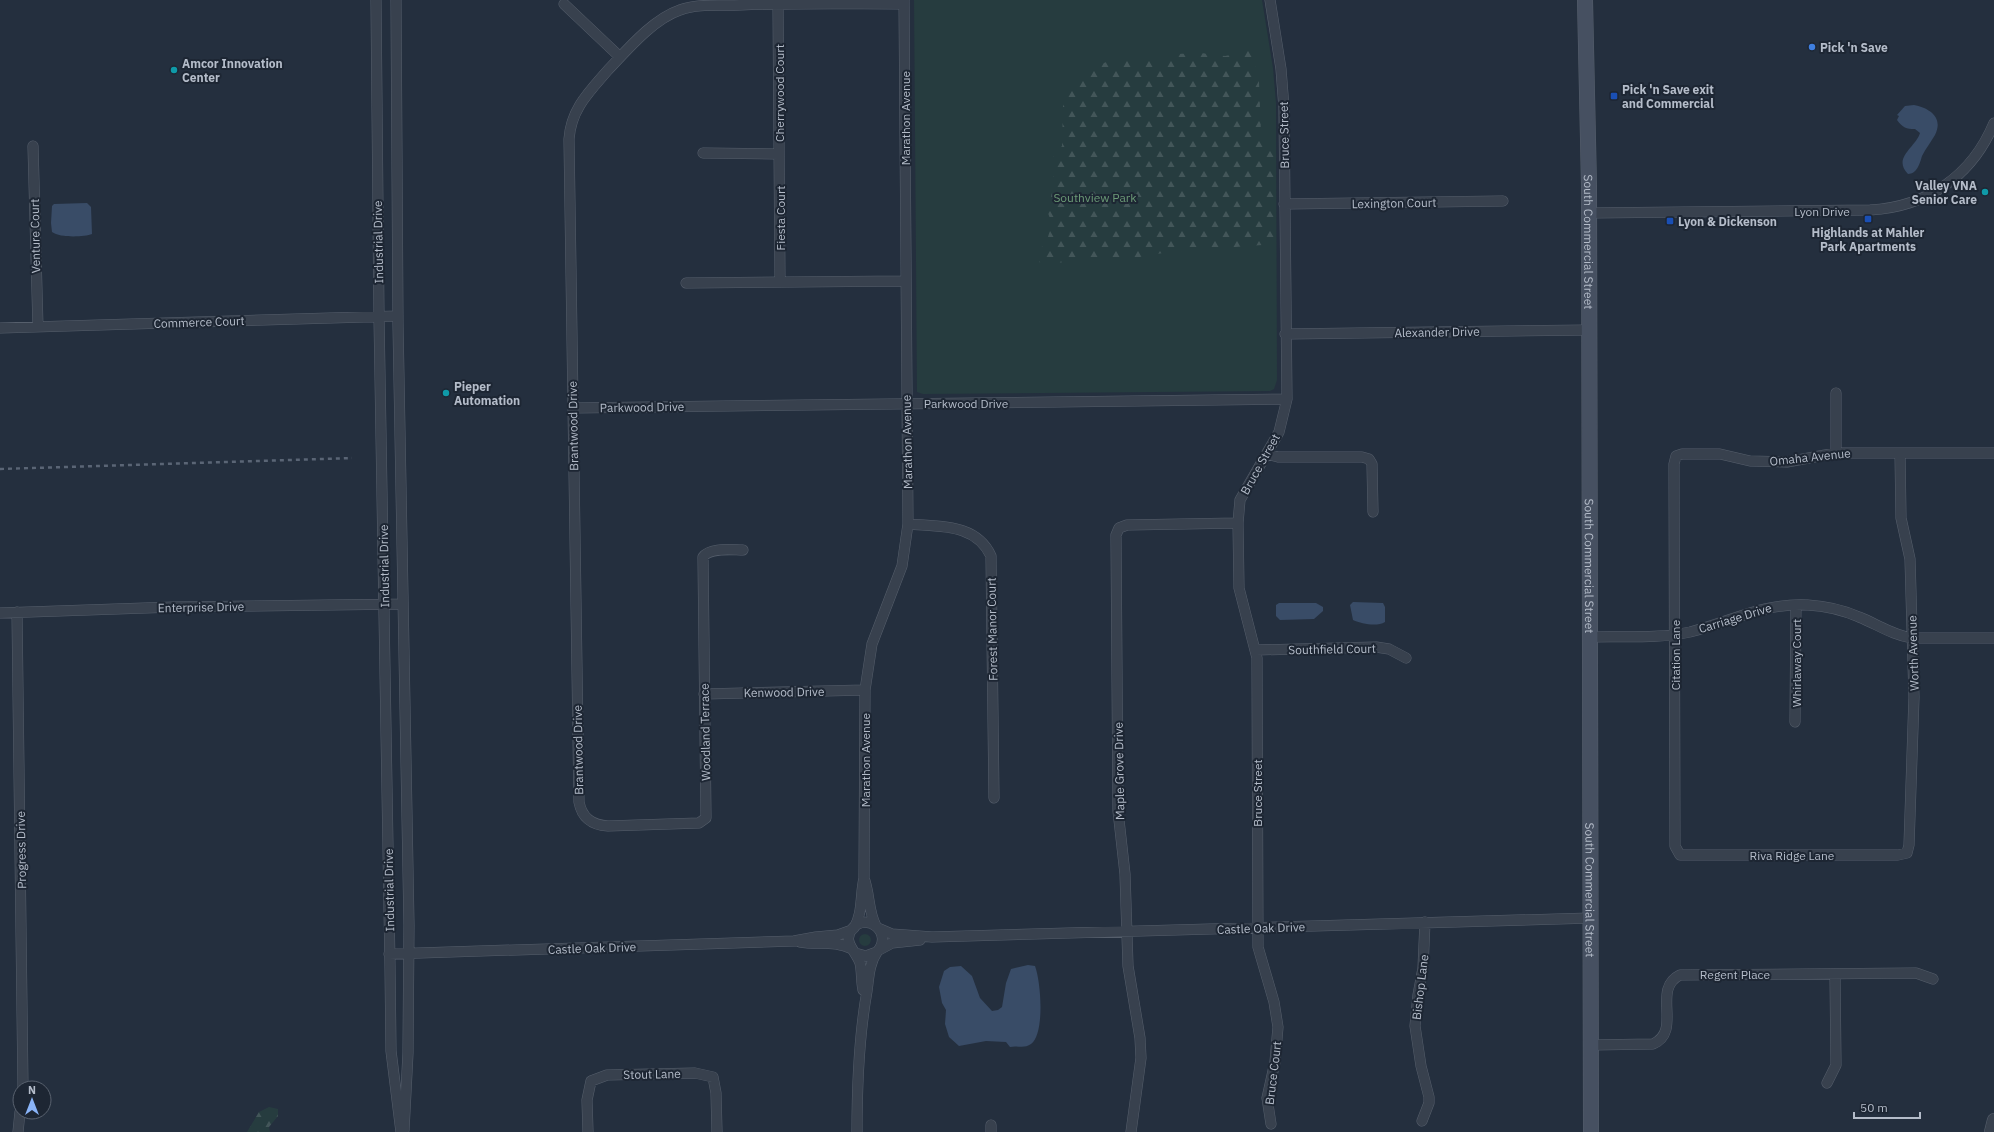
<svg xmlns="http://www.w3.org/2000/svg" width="1994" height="1132" font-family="'IBM Plex Sans',sans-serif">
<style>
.green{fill:#263c3f}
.forest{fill:url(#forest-firs)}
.water{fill:#394c67}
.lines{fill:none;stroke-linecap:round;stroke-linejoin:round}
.minor-casing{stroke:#565f6c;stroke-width:11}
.tertiary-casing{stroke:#565f6c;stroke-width:14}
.secondary-casing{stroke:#565f6c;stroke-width:16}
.minor{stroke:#38414e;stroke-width:10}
.tertiary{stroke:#38414e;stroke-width:13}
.secondary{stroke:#465061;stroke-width:15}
.rail{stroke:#5a6575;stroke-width:2.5;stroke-dasharray:4 4;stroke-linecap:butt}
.shop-dot{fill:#3f7fe0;stroke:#1d2633;stroke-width:1.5}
.culture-dot{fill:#0f9aa8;stroke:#1d2633;stroke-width:1.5}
.transit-dot{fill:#1a4fb4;stroke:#1d2633;stroke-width:1.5}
.labels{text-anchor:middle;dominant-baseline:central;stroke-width:4;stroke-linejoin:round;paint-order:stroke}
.poi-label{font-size:12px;font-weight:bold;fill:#b4bcc9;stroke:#1d2633;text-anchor:start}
.street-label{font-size:12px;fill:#b4bcc9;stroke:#1d2633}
.park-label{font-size:12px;fill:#6b9a76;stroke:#1d2633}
</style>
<defs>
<pattern id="forest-firs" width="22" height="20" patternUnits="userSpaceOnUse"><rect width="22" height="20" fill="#263c3f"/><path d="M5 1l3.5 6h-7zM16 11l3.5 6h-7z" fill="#435659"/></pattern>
</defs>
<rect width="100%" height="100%" fill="#242f3e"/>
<path class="green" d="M914,0H1262L1273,68L1276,103L1277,380L1274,389L1270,391L923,394L917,392Z
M859 940a6 6 0 1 1 12 0a6 6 0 1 1-12 0Z"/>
<path class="forest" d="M1251,48L1259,82L1261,133L1269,141L1275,150L1274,244L1169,252L1116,261H1076L1045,264L1039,262L1038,252L1047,240L1052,224L1048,213L1053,186V157L1062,146L1063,106L1069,88L1085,71L1111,60L1165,61L1176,54L1201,53L1225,56L1246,52Z
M269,1107L278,1109V1116L269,1127L270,1132H247L259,1112Z"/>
<path class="water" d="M1914,105C1929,108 1944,117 1935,135C1931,142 1926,148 1922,156C1920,163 1917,174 1908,174C1892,158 1916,147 1920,133L1915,129C1906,129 1903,128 1897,120L1899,116L1897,115L1905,106Z
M87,203L91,207L92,234C84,237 60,238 52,232L51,223L52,206L54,204Z
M1353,602L1383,603L1385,607V622C1377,627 1362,624 1353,620L1350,605Z
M1279,603H1316L1323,607V611L1314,619L1280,620L1276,616V605Z
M1028,965L1035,966C1041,982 1045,1034 1031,1044C1024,1049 1017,1045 1010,1047L1006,1042L986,1041L959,1046L949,1037L945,1024L946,1010L942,1003L939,987L944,971L950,967L961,966L972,976L980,998L992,1011L998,1010L1002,1007L1006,983L1011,969Z"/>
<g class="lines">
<g class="minor-casing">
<path id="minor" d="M376,0L379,317L390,966L391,1051L401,1132
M396,0L398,324L409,925L408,1053L404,1130
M1270,0L1281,69L1284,108L1287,399L1279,432L1240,500L1238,523L1239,588L1257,658L1258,947L1274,1002L1278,1027L1275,1062L1267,1098L1271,1124
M564,4L620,57
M778,4L780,282
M33,146L38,327
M703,153L779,154
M1284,204L1503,201
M1589,213L1870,210C1927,207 1972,176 1994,123
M686,283L906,281
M0,328L398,316
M1285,334L1590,330
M1836,393V453
M573,408L1287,399
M1900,453L1901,518L1910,559L1914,697L1909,845L1907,853L1898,855H1680L1675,846L1674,464L1676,456L1682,454H1720L1750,461L1787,462L1836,453H1994
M1267,454L1278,457H1362L1369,459L1372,464L1373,512
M908,524C939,527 976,523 991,556L994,798
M743,550C732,550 710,547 703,557L706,818L699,823L608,826C592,825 582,818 579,802L569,139C571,109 589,92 608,70C627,50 653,19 680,10C698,3 721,6 740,5C795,3 849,4 904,4
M17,612L23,1088
M0,613L174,607L403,604
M1590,637C1623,636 1658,639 1690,632C1734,621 1760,603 1808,605C1825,606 1843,610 1859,617C1877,624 1892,635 1912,638H1994
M1256,650L1376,647L1389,649L1406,658
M704,694L865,690
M1795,722L1796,605
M864,878C870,894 868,911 876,926
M854,928C863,913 860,895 864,878L865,690L872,644L902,566L908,524L904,0
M878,928L892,934L932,937L1591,918
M800,942C817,945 836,940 852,949
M879,950L892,943L920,940
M855,953L866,956L877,952C894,933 867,911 852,929C842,942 856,951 860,963C862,971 861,981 863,990
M389,954L794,941L816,937L838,935L852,930
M1591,1045L1653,1044C1683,1031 1651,989 1680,975L1916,973L1933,979
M1827,1083L1836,1065L1835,974
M1422,1121L1429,1103V1097L1421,1066L1415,1026L1418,995L1423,968L1425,922
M991,1125V1132
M18,1132L20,1112
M588,1132L587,1100L591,1081L607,1075L695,1073L713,1077L716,1093L717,1132
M857,1132C857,1085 859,1036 867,991C869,977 869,964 877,952
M1131,1132L1141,1058L1140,1038L1128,966L1125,874L1118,811L1116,535L1119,528L1127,525L1238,523"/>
</g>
<g class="tertiary-casing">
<path id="tertiary" d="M1991,1132L1994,1120"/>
</g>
<g class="secondary-casing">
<g id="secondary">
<path id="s1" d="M1585,0L1589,186L1591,1132"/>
</g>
</g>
<use href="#minor" class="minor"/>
<use href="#tertiary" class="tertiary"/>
<use href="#secondary" class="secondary"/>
<path class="rail" d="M0,469L352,458"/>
</g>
<circle class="shop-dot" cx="1812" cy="47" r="4"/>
<g class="culture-dot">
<circle cx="174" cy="70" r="4"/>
<circle cx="1985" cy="192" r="4"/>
<circle cx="446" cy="393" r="4"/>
</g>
<g class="transit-dot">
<rect x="1610" y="92" width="8" height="8" rx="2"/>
<rect x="1864" y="215" width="8" height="8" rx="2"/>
<rect x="1666" y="217" width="8" height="8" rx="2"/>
</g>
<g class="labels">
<g class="poi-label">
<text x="1820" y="47">Pick 'n Save</text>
<text x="182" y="63">Amcor Innovation<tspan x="182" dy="14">Center</tspan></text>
<text x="1622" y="89">Pick 'n Save exit<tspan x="1622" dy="14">and Commercial</tspan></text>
<text x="1977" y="185" text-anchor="end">Valley VNA<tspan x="1977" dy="14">Senior Care</tspan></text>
<text x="1678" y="221">Lyon &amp; Dickenson</text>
<text x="1868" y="232" text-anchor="middle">Highlands at Mahler<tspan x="1868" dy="14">Park Apartments</tspan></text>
<text x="454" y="386">Pieper<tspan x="454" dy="14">Automation</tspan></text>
</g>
<g class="street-label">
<text transform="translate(779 93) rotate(-90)">Cherrywood Court</text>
<text transform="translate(905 118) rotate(-90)">Marathon Avenue</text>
<text transform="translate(1284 135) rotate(-91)">Bruce Street</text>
<text transform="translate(1394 203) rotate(-1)">Lexington Court</text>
<text x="1822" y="211">Lyon Drive</text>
<text transform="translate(780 218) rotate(-90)">Fiesta Court</text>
<text transform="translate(35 236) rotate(-91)">Venture Court</text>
<text transform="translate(378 242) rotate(-91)">Industrial Drive</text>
<text stroke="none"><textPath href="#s1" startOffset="242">South Commercial Street</textPath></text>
<text transform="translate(199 322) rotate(-2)">Commerce Court</text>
<text transform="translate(1437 332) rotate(-1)">Alexander Drive</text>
<text x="966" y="403">Parkwood Drive</text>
<text transform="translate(642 407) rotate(-1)">Parkwood Drive</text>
<text transform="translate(573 426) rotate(-91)">Brantwood Drive</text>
<text transform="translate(907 442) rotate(-91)">Marathon Avenue</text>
<text transform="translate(1810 457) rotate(-6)">Omaha Avenue</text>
<text transform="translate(1260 464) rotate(-61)">Bruce Street</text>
<text transform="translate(384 566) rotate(-91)">Industrial Drive</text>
<text stroke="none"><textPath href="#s1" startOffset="566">South Commercial Street</textPath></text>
<text transform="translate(201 607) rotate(-1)">Enterprise Drive</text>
<text transform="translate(1735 618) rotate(-17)">Carriage Drive</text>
<text transform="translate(992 629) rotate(-91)">Forest Manor Court</text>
<text transform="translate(1332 649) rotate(-1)">Southfield Court</text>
<text transform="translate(1913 653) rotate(-92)">Worth Avenue</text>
<text transform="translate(1675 655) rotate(-90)">Citation Lane</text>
<text transform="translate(1796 663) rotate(-90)">Whirlaway Court</text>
<text transform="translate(784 692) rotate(-1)">Kenwood Drive</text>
<text transform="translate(705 732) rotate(-91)">Woodland Terrace</text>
<text transform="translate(578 750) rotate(-91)">Brantwood Drive</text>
<text transform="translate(865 760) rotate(-90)">Marathon Avenue</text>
<text transform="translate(1119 771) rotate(-91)">Maple Grove Drive</text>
<text transform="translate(1257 793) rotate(-90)">Bruce Street</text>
<text transform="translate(21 850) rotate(-91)">Progress Drive</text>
<text x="1792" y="855">Riva Ridge Lane</text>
<text transform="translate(389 890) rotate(-91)">Industrial Drive</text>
<text stroke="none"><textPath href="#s1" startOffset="890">South Commercial Street</textPath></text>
<text transform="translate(1261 928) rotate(-2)">Castle Oak Drive</text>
<text transform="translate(592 948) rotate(-2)">Castle Oak Drive</text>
<text x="1735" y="974">Regent Place</text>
<text transform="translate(1420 987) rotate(-83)">Bishop Lane</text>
<text transform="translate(1273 1073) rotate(-83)">Bruce Court</text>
<text transform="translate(652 1074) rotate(-1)">Stout Lane</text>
</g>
<g class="park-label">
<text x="1095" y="197">Southview Park</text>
</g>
</g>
<g transform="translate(32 1100)"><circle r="19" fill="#1d2633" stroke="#59626f"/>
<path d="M0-3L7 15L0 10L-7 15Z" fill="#8ab4f8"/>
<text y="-6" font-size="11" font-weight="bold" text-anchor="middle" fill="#b4bcc9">N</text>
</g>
<path d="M1854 1112v6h66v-6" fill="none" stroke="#b4bcc9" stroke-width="2"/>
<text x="1860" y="1112" font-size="12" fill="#b4bcc9" stroke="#1d2633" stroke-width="3" paint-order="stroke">50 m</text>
</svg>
